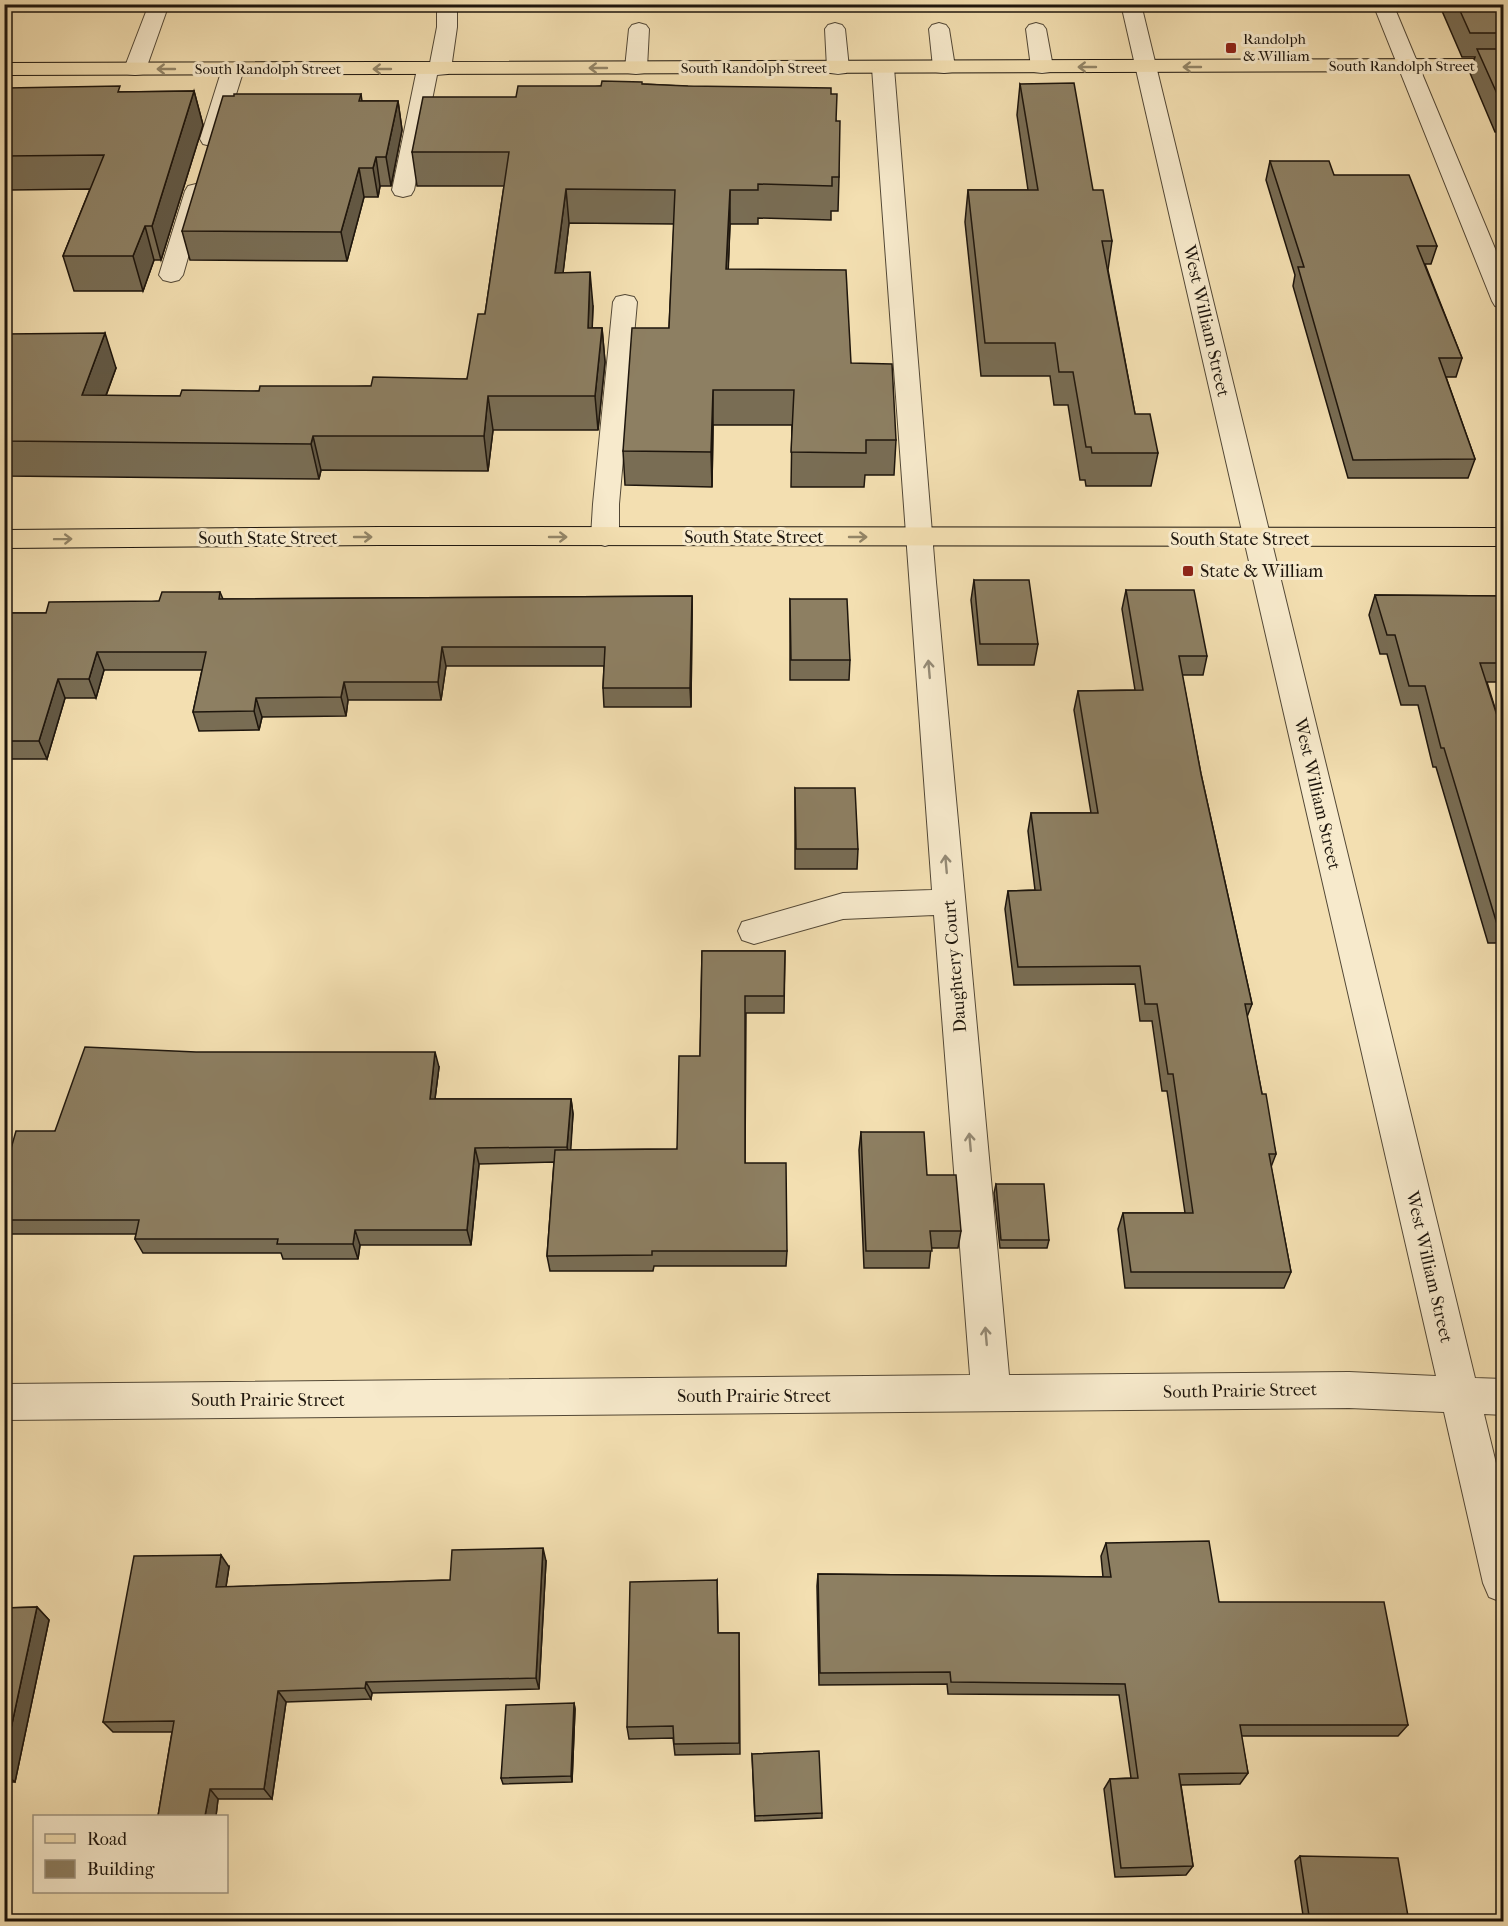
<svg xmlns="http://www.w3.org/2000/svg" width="1508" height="1926" font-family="'IM FELL French Canon',serif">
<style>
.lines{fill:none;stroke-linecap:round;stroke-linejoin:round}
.minor-casing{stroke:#534836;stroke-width:2}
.major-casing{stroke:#1e160d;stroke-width:2}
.minor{fill:#f7eacc;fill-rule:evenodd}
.major{fill:#f3dfb1;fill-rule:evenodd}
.wall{fill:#796d54;stroke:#1e160d;stroke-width:1.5}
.shaded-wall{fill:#635945;stroke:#1e160d;stroke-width:1.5}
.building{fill:#8d7f62;stroke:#1e160d;stroke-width:1.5}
.oneway{stroke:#938567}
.oneway2{stroke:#958b76}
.poi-dot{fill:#8f2418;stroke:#f7eacc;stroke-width:2}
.labels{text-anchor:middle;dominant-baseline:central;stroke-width:6;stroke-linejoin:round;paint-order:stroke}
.far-poi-label{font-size:15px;fill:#1e160d;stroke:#f7eacc;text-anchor:start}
.far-street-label{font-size:15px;fill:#1e160d;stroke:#f7eacc}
.street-label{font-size:18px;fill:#1e160d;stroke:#f7eacc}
.poi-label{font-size:18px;fill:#1e160d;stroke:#f7eacc;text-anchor:start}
</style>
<rect width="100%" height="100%" fill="#f3dfb1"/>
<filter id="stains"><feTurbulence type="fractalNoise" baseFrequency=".00333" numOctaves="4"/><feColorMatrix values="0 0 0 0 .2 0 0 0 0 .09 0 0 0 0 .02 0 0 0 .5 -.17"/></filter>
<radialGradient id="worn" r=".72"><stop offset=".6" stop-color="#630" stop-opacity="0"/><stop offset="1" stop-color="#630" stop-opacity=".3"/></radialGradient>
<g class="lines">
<g class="minor-casing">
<path id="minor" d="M149,4H169L146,69L143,74L135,75L127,74L124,69Z
M437,4H457V27L451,69L448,74L437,75L414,190L411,195L403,197L395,195L392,190L417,69L420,64L430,63L437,27Z
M1121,4H1141L1475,1378L1504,1379V1415L1484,1414L1504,1496V1603L1489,1597L1483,1583L1444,1412L1349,1408L4,1420V1384L970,1375L934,915L843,919L754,944L742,940L738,931L742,922L843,893L932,890L872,68L875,63L883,62L891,63L894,68L936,582L1009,1375L1349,1372L1436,1376Z
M1373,4H1393L1504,270V308L1495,306L1492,301Z
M639,23L646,25L649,29L647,68L644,73L636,74L628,73L625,68L629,29L632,25Z
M835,23L842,25L845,29L849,68L846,73L838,74L830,73L827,68L825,29L828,25Z
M939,23L946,25L949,29L955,67L952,72L944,73L936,72L933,67L929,29L932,25Z
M1036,23L1043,25L1046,29L1053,67L1050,72L1042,73L1034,72L1031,67L1026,29L1029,25Z
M233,63L241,64L244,69L222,139L219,144L211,146L203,144L200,139L222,69L225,64Z
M196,184L204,186L207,191L183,275L179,280L171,282L163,280L159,275L185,191L188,186Z
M625,295L634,297L637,302L619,504V537L615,543L605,546L595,543L591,537L593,504L613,302L616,297Z"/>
</g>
<g class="major-casing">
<path id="major" d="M1504,59V71L4,75V63Z
M379,527L1504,528V546L379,545L4,548V530Z"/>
</g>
<use href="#minor" class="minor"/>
<use href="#major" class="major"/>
</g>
<path class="wall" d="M1439,4H1503V132H1495L1470,73L1475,57H1462Z
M643,84L831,94L836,121L839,177L838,211H831V220L758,218V224H730L728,269L851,363L896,440L894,475H865L864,487H791L792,425H713L712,487L625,485L623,451L669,328L674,224L569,223L563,272L593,306L592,328H602L605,362L598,430H493L488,471L321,470L319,479L4,476V334L116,368L106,396H180L259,391L371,386L467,379L485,314L504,186H417L412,152L516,97L601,86Z
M1020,84L1093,190L1112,241L1108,270L1135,414L1158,453L1151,486H1086L1085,480H1080L1068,405H1054L1050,376H981L965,222L968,190H1028L1017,115Z
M4,90L122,92L194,91L203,125L161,260H154L143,291H74L63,256L90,189L10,190L4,202Z
M361,94L362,101H398L402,130L391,186H380L378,197H364L347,261L190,260L182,231Z
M1270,161L1334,175L1437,246L1431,264H1425L1462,358L1456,377H1446L1475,459L1468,478H1348L1293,286L1295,275L1266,180Z
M974,580L1038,644L1034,665H978L971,600Z
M1126,590L1207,656L1203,675H1182L1201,774L1252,1004L1247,1017L1262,1094L1276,1154L1271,1167L1291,1272L1284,1288H1125L1118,1229L1123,1213H1185L1167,1091H1162L1152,1021H1140L1135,984L1014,985L1005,909L1008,891L1035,890L1028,831L1031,813H1091L1074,710L1078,691L1135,690L1122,609Z
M220,592L223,599L692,596V615L691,707H604L603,688L604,666H446L441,700H348L346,716L262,717L259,730L199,731L193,712L202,670H104L96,698H65L47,759H4V613H46L159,601Z
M1503,593V682H1487L1503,734V961L1498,943H1488L1436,767H1433L1418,705H1401L1387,654H1380L1369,615L1375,595L1502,596Z
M790,599L850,660L849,680H790Z
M795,788L858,849L857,869H795Z
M702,951H785L784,1013H746L745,1163L787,1251L786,1266H654L653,1271H550L547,1256L554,1162L479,1164L471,1245H360L358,1259H283L281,1253H143L135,1239L136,1234H4V1173L55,1131L439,1067L435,1099H571L573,1114L570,1150L677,1149L700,1056Z
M861,1132L927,1175L961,1231L958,1248H931L929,1268H864L859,1150Z
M996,1184L1049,1240L1047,1248H1000L994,1193Z
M1106,1543L1219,1602L1408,1725L1398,1736H1241L1248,1773L1240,1784L1181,1785L1193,1866L1186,1875L1115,1877L1104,1789L1110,1779L1131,1778L1119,1695L948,1694L947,1684L819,1685L817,1586L818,1574L1103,1577L1101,1556Z
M546,1561L539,1689L372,1693L371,1699L286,1702L272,1799H218L216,1816H158L172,1732H113L103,1722L229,1567L226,1587L450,1580Z
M717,1580L718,1633H739L740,1754L675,1755L673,1738L629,1739L627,1727Z
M37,1607L49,1620L15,1782H4V1608Z
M574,1703L575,1709L572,1782L503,1784L501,1778Z
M752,1754L822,1813V1818L755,1821Z
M1300,1856L1409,1922H1304L1295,1861Z"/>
<path class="shaded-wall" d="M194,91L203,125L161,260L152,226Z
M398,101L402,130L391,186L386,157Z
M376,157L380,186L378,197L373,168Z
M359,168L364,197L347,261L341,232Z
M4,175L10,190L4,202Z
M566,189L569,223L559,307L555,273Z
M730,190V224L727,303L726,269Z
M145,226L154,260L143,291L133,256Z
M590,272L593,306L591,362L588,328Z
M602,328L605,362L598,430L595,396Z
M105,333L116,368L93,430L82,395Z
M713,390V425L712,487L711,452Z
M488,396L493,430L488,471L484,436Z
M313,436L321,470L319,479L311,444Z
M692,596V615L691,707L690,688Z
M442,647L446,666L441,700L438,682Z
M97,652L104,670L96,698L89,679Z
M58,679L65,698L47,759L39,741Z
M344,682L348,700L346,716L341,697Z
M256,698L262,717L259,730L254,711Z
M435,1052L439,1067L433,1114L430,1099Z
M571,1099L573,1114L570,1162L567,1147Z
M475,1148L479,1164L471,1245L467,1230Z
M355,1230L360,1245L358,1259L353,1244Z
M543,1548L546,1561L539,1689L536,1678Z
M221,1555L229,1567L224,1599L216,1587Z
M37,1607L49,1620L15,1782L4,1773V1761Z
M366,1682L372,1693L371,1699L365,1688Z
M278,1691L286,1702L272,1799L264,1789Z
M574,1703L575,1709L572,1782L571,1776Z
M210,1789L218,1799L216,1816H205Z"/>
<path class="building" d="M1457,4H1503V33H1470Z
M1477,49H1503V107Z
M602,81L642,82V84L688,86L831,88V94H837L836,121H840L839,177H832V186L758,184V190H730L726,269L846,270L851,363L892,364L896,440H866V453L791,452L794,390H713L711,452L623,451L632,328H669L675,190L566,189L555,273L590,272L588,328H602L595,396H488L484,436H313L311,444L4,441V387L7,381H4V334L105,333L82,395L180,396L182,390L259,391L260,386H371L373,377L467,379L478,314H485L509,152H412L423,97H516L518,86H601Z
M1074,83L1093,190H1103L1112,241H1102L1135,414H1150L1158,453H1092L1091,447H1086L1073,372H1059L1055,343H985L968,190H1038L1020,84Z
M120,86L118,92L194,91L152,226H145L133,256H63L104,155L4,156V90L6,88Z
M234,94H361L359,101H398L386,157H376L373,168H359L341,232L182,231L223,96H234Z
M1270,161H1329L1334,175H1409L1437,246H1417L1462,358H1439L1475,459L1353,460L1298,267H1304Z
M974,580H1029L1038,644H980Z
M1126,590H1194L1207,656H1179L1201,774L1252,1004H1245L1262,1094H1266L1276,1154H1269L1291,1272H1131L1123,1213H1193L1173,1074H1168L1157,1004H1145L1140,966L1018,967L1008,891L1041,890L1031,813H1098L1078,691L1143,690Z
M162,592H220L219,599L692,596L690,688H603L605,647H442L438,682H344L341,697L256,698L254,711L193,712L206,652H97L89,679H58L39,741H4V613H46L49,602L159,601Z
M1375,595L1503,596V663H1480L1503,734V925L1497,924L1444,748H1441L1425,686H1409L1395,635H1387Z
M790,599H847L850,660H791Z
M795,788H855L858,849H796Z
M702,951H785L784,996H745V1163H786L787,1251H652V1255L547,1256L555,1150L677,1149L679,1056H700Z
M85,1047L196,1052H435L430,1099H571L567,1147L475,1148L467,1230H355L353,1244H277L278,1239H135L139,1220H4V1173L16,1131H55Z
M861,1132H924L927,1175H956L961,1231H930L932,1251H866Z
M996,1184H1044L1049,1240H1001Z
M1209,1541L1219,1602H1384L1408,1725H1240L1248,1773L1179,1774L1193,1866L1121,1868L1110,1779L1138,1778L1125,1684L951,1682L950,1672L820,1673L818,1574L1111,1577L1106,1543Z
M543,1548L536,1678L366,1682L365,1688L278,1691L264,1789H210L205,1816H158L174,1721L103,1722L134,1556L221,1555L216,1587L450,1580L452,1550Z
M717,1580L718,1633H739V1743L674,1744L673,1726L627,1727L630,1582Z
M37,1607L4,1761V1608Z
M574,1703L571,1776L501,1778L506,1705Z
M819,1751L822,1813L755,1816L752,1754Z
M1300,1856L1398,1858L1409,1922H1310Z"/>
<defs><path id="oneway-shaft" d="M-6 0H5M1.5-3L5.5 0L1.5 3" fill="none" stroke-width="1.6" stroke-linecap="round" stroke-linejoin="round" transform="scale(1.5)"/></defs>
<g class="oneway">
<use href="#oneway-shaft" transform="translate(1087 67) rotate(180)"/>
<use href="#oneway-shaft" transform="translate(1192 67) rotate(180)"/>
<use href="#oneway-shaft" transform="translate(598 68) rotate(180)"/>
<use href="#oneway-shaft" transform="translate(166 69) rotate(180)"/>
<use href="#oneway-shaft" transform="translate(382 69) rotate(180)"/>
<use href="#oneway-shaft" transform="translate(363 537)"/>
<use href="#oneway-shaft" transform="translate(558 537)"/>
<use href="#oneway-shaft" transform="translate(858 537)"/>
<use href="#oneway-shaft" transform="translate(63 539) rotate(-1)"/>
</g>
<g class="oneway2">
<use href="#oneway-shaft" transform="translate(929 669) rotate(-95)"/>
<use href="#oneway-shaft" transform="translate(946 864) rotate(-95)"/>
<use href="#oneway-shaft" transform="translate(970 1142) rotate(-95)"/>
<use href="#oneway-shaft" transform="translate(986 1336) rotate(-95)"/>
</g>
<g class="poi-dot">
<rect x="1225" y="42" width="12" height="12" rx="3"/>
<rect x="1182" y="565" width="12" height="12" rx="3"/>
</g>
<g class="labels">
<g class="far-poi-label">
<text x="1243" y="39">Randolph<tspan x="1243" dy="17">&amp; William</tspan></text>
</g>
<g class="far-street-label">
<text x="1402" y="66">South Randolph Street</text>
<text x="754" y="68">South Randolph Street</text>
<text x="268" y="69">South Randolph Street</text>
</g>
<g class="street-label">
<text transform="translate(1206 321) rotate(77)">West William Street</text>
<text x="754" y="537">South State Street</text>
<text x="268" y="538">South State Street</text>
<text x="1240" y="539">South State Street</text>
<text transform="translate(1317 794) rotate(77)">West William Street</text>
<text transform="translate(955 966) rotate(-95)">Daughtery Court</text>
<text transform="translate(1429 1267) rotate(77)">West William Street</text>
<text transform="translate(1240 1391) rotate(-1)">South Prairie Street</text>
<text x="754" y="1396">South Prairie Street</text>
<text x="268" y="1400">South Prairie Street</text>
</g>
<g class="poi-label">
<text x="1200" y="571">State &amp; William</text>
</g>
</g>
<rect width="1508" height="1926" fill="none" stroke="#f3dfb1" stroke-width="24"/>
<rect x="6" y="6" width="1496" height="1914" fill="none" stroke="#1e160d" stroke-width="3"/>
<rect x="12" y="12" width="1484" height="1902" fill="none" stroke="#1e160d" stroke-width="1.5"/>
<rect x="33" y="1815" width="195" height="78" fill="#f7eacc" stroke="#a09580" stroke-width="1.5"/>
<rect x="45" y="1834" width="30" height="9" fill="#f3dfb1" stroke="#a09580" stroke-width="1.5"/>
<text x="87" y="1845" font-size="18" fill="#1e160d">Road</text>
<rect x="45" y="1860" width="30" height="18" fill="#8d7f62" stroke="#a09580" stroke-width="1.5"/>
<text x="87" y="1875" font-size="18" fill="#1e160d">Building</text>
<rect width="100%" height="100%" filter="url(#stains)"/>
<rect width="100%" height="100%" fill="url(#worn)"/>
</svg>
